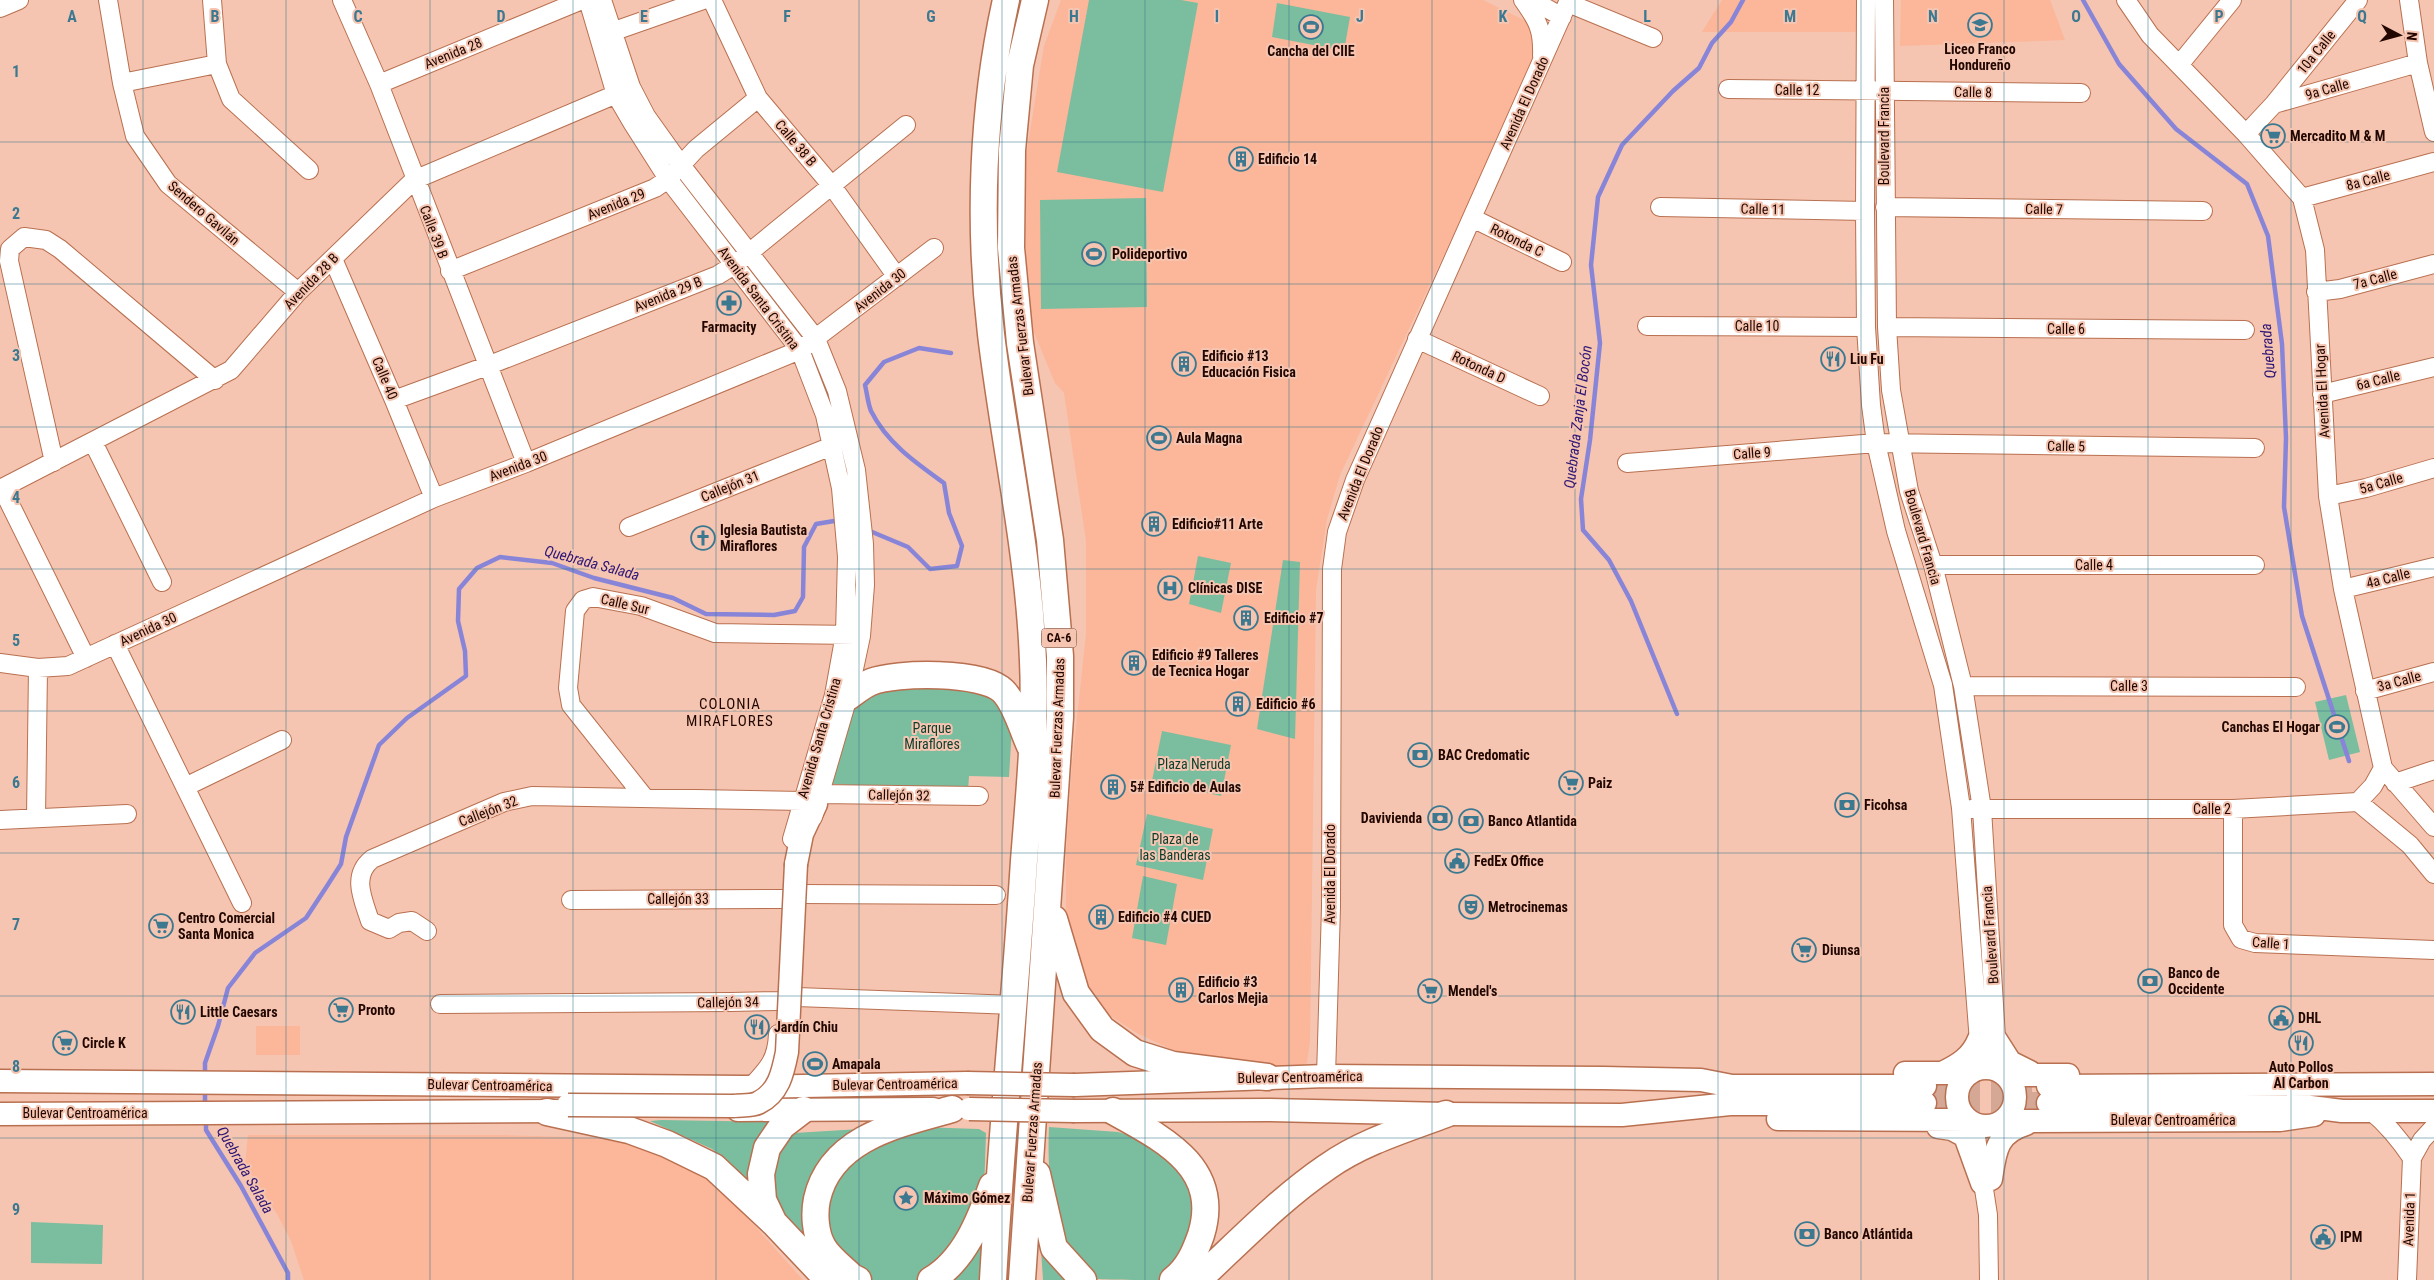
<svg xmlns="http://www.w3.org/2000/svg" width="2434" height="1280" font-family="'Roboto Condensed',sans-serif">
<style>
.built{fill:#fcb699}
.green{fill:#7abe9f}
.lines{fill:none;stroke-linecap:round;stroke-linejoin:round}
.stream{stroke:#8885d8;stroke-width:4.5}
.major-tunnel{stroke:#d5a896;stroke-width:22;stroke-dasharray:22 11;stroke-linecap:butt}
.minor-casing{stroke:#b97050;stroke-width:20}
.major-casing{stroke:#b97050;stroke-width:25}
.highway-casing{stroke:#b97050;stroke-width:29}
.minor{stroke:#fff;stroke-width:18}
.major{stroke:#fff;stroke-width:22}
.highway{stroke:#fff;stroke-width:26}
.major-bridge-casing{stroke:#b97050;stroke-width:25;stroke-linecap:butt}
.major-bridge{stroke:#fff;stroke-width:22}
.grid{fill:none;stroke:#3c7990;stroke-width:1;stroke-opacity:0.55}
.labels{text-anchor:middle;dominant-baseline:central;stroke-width:4;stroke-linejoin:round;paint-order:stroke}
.shield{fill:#f5c5b1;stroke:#614035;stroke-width:1}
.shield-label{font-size:12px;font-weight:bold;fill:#220700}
.poi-label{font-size:14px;font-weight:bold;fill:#220700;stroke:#f5c5b1;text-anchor:start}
.street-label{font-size:14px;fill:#220700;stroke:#f5c5b1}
.park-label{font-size:14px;fill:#0b3d2b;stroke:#f5c5b1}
.water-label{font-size:15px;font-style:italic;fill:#2d1576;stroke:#f5c5b1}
.neighbourhood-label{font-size:15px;letter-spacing:1px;fill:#220700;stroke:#f5c5b1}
.grid-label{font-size:16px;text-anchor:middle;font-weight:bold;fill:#3c7990;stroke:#f5c5b1;stroke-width:4;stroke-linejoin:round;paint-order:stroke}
</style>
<rect width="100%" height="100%" fill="#f5c5b1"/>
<path class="built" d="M1061,0H1483L1536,26L1538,55L1340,475L1327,519L1316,590L1310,1041L1307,1063L1292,1070L1185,1056L1137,1033L1103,1011L1080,985L1066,937V853L1072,765L1086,634V541L1064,393L1055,383L1026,313V156L1044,46Z
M1722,0H1856V32H1702Z
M1901,0H2050L2065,40L1900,46Z
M256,1026H300V1055H256Z
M248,1135H501L637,1139L705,1170L803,1280H304L291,1241L277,1214L245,1165Z"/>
<path class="green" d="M1089,0H1181L1198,3L1163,192L1057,172Z
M1277,3L1350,17L1344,51L1272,37Z
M1146,198L1147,307L1041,309L1040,200Z
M1198,556L1231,563L1221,613L1189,604Z
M1283,560L1300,562L1295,739L1257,729Z
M947,683L999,697L1012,727L1009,777L969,776L968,791L832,784C838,761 847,699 870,688C878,684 934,684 947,683Z
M2346,695L2360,752L2329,760L2315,702Z
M1162,731L1231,745L1221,796L1152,781Z
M1147,814L1213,829L1203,880L1136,865Z
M1143,876L1177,884L1166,945L1132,938Z
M662,1120L774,1122L760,1202L723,1158L712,1149L650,1121Z
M918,1127L979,1129L986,1133L984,1192L970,1227L922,1280H868L825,1241L820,1225L834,1168Z
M1049,1127L1118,1132L1138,1138L1174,1156L1205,1208L1173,1280C1160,1280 1106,1280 1097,1279C1050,1258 1047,1171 1049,1127Z
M877,1128L813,1195L840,1274L781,1217L766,1165L794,1133Z
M1039,1218L1078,1280H1043Z
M31,1222L103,1225L102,1264L31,1263Z
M984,1230L982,1280H951Z"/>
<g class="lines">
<path class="stream" d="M2083,0L2119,64L2176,129L2247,184L2268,236L2282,344L2286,438L2284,507L2302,616L2349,761
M865,529L908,547L930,569L957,566L962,546L949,513L944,483C916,463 887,443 871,411C868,404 867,393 865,385L884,362L919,348L951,353
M1677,714L1631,601L1609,560L1583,530L1581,499L1590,440L1600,343L1591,265L1598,197L1622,145L1673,91L1699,68L1712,43L1731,22L1743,0
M205,1076V1063L218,1026L228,988L255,953L306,918L327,886L341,864L346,837L379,745L407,718L466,676L465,651L458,621L459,589L477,568L500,557L552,563L594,578L673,598L706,614L774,615L795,611L803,597L804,547L816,524L834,521L841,523
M205,1088V1106
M206,1118V1130L241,1186L288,1273V1280"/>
<path class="major-tunnel" d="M1925,1086H2032
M1925,1103H2048"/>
<g class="minor-casing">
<path id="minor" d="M108,0L122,83L135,136L168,184L298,292
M212,0L217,64L231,99L309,170
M342,0L379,84L526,463
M588,0L616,95L633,124L668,179L800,350L825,415L841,488L847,557L845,634L834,695L792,839
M602,0L631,87L646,116L681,165L816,339L837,391L856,470L864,544L865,585L861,636L848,697L813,817
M712,0L758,98L832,186L897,277
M1523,0C1538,21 1543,30 1542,56
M1532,0L1562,17
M1866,0L1865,211L1866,327L1871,405L1876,443L1896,531L1943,685L1961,808L1981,1068
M1884,0L1887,327L1891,390L1909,491L1933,565L1963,686L1982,809L1998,1070
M2126,0L2150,35L2246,134L2302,198L2315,250L2328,496L2343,589L2383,768L2434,827
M2409,0L2418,63L2434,132
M1568,3L1653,38
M0,8L19,0
M600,36L703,0
M2179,65L2232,0
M122,83L217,64
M379,84L582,0
M1728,89L2081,93
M2274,104L2358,0
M2246,134L2274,104L2418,63
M2302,198L2434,162
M1660,207L1865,211
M1885,207L2203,211
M1472,218L1562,262
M333,259L394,400L434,498
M450,271L655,188L668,179L696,149L758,98
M2316,292L2340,289L2434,264
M1647,326L1866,327
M1887,327L2245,330
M1417,339L1540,396
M2322,394L2434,367
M394,400L487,366L718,275L734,265L906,125
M93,442L162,582
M54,462L9,261L10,249L24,237L46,240L60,249L215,380
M1627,463L1876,443L2255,448
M2,488L86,658
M0,489L231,370L298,292L414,180L626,90
M2328,496L2366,488L2434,468
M629,527L832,446
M1933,565H2255
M2343,589L2434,567
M115,644L242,903
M0,663L38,668L68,666L434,498L526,463L800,350L934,248
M1963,686L2296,687
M2365,691L2434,672
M2395,783L2434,770
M185,787L282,740
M819,794L979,796
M645,798L571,705L568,688L575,611L583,600L593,597L641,606L715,633L855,635
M2358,802L2373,786L2383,768
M1971,809H2233L2358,802L2410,845L2434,874
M2233,809V925L2241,939L2255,943L2434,950
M36,818L38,668
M0,820L127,814
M801,894L996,895
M571,900L784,899
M427,931L412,921L399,923L389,929L370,921C363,899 351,876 372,859L504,802L532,796L802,801
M440,1004L731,1002L779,1001L797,997L1015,1005
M1326,1076L1331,907L1332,569L1337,532L1355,480L1569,0
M751,1087C768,1069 777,1060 778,1034
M2371,1111C2388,1125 2400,1140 2412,1158
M1974,1124L1988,1215L1989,1280
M2407,1280L2412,1158L2422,1140L2434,1127"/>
</g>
<g class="major-casing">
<path id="major" d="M796,864L802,834L816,804
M1996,1040L2010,1062L2030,1072
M1957 1097a29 29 0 1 1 58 0a29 29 0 1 1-58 0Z
M1905,1073H1970
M1942,1073C1959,1065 1972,1057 1979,1039
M2005,1075H2068
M0,1081L744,1087L967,1083
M1075,1085L1326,1076L1603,1078L1701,1080L1732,1086H1925
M2048,1086L2434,1084
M2048,1103H2279L2342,1111H2434
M738,1110L933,1109
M1075,1111L1268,1110L1446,1114L1622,1115L1730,1104L1925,1103
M0,1114L566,1111
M1778,1119L1967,1120
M2003,1121L2280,1120L2314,1115
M1938,1127L1952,1129L1965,1136L1982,1183
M1991,1179C1995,1152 1996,1133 2026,1124"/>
</g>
<g class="highway-casing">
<path id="highway" d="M848,697C855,692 863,685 871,682C896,672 983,671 1003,691C1016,704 1022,729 1030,746
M1054,919L1076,993L1102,1029L1135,1053L1173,1065L1267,1077
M1113,1111C1163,1139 1222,1167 1201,1235C1195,1252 1188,1269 1173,1280
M547,1112L629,1130L667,1144L714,1167L775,1224L828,1280
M1037,1174L1054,1248L1083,1280
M773,1221L763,1200L761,1174L767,1148L782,1126L803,1110
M858,1280L852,1277C843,1268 829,1258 823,1247C815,1234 814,1213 817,1199C831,1137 899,1124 952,1109
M931,1280C964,1261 980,1220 992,1186
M993,1280C1001,1140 1015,1001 1024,861C1029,795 1036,728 1033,661C1029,551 1004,443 991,334C978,224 982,108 1006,0
M1022,1280L1060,717V656L1050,540L1020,343L1011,248L1012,150L1020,65L1035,0
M1198,1280C1240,1241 1280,1199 1327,1167C1362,1142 1406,1129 1446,1114"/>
</g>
<use href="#minor" class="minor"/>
<use href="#major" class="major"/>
<use href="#highway" class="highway"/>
<g class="major-bridge-casing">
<path id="major-bridge" d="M967,1083L1075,1085
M568,1105L734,1106C741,1105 752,1106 758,1103C779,1093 783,1072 787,1052L796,864
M969,1109L1075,1111"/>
</g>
<use href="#major-bridge" class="major-bridge"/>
</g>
<path class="grid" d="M143,0V1280M286,0V1280M430,0V1280M573,0V1280M716,0V1280M859,0V1280M1002,0V1280M1145,0V1280M1289,0V1280M1432,0V1280M1575,0V1280M1718,0V1280M1861,0V1280M2004,0V1280M2148,0V1280M2291,0V1280M0,142H2434M0,284H2434M0,427H2434M0,569H2434M0,711H2434M0,853H2434M0,996H2434M0,1138H2434"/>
<defs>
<g id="school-ring" transform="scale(1.25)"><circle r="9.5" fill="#f5c5b1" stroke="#3c7990" stroke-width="1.5"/><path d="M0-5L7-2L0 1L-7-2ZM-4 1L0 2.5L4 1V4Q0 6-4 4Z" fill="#3c7990"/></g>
<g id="stadium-ring" transform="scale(1.25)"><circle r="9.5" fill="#f5c5b1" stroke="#3c7990" stroke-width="1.5"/><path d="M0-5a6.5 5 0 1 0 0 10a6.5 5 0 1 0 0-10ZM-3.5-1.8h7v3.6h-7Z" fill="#3c7990"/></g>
<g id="supermarket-ring" transform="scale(1.25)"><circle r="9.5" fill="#f5c5b1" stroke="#3c7990" stroke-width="1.5"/><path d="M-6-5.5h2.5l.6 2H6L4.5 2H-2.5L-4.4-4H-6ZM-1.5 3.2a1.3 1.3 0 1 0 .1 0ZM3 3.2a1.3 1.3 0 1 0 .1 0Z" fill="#3c7990"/></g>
<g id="building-ring" transform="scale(1.25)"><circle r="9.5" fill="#f5c5b1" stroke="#3c7990" stroke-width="1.5"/><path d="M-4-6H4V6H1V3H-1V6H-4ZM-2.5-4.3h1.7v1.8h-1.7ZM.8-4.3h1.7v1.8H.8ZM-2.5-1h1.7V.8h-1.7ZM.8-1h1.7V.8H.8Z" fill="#3c7990"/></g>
<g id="pharmacy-ring" transform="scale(1.25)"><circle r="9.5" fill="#f5c5b1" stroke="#3c7990" stroke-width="1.5"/><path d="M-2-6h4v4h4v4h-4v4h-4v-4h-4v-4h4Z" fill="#3c7990"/></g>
<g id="restaurant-ring" transform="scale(1.25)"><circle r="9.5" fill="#f5c5b1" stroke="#3c7990" stroke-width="1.5"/><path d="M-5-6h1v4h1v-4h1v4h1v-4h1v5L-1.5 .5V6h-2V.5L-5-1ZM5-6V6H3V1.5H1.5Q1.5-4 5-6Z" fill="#3c7990"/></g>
<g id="church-ring" transform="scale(1.25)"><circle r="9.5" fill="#f5c5b1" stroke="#3c7990" stroke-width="1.5"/><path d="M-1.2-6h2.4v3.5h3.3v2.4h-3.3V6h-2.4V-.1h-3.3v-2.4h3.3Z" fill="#3c7990"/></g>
<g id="hospital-ring" transform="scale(1.25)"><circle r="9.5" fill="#f5c5b1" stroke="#3c7990" stroke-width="1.5"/><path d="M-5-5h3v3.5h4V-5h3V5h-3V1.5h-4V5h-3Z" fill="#3c7990"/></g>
<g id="bank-ring" transform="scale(1.25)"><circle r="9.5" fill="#f5c5b1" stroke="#3c7990" stroke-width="1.5"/><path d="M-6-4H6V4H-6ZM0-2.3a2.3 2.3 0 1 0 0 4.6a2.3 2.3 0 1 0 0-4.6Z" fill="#3c7990"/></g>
<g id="civic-ring" transform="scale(1.25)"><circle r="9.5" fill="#f5c5b1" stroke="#3c7990" stroke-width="1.5"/><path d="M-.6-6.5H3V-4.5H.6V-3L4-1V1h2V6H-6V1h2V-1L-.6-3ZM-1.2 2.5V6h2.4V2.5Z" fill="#3c7990"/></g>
<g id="theatre-ring" transform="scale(1.25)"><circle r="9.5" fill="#f5c5b1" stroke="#3c7990" stroke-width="1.5"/><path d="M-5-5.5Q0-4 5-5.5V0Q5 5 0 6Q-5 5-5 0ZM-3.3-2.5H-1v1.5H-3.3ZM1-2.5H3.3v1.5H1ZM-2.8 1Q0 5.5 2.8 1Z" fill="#3c7990"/></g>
<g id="sight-ring" transform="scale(1.25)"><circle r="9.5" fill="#f5c5b1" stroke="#3c7990" stroke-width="1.5"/><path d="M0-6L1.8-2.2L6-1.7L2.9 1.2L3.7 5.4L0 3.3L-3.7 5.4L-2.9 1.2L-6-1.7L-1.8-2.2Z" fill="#3c7990"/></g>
</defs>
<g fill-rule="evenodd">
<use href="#school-ring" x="1980" y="25"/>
<use href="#stadium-ring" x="1311" y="27"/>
<use href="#supermarket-ring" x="2273" y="136"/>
<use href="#building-ring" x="1241" y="159"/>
<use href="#stadium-ring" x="1094" y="254"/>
<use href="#pharmacy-ring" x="729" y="303"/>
<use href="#restaurant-ring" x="1833" y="359"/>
<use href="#building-ring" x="1184" y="364"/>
<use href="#stadium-ring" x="1159" y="438"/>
<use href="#building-ring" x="1154" y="524"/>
<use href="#church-ring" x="703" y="538"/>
<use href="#hospital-ring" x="1170" y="588"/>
<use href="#building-ring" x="1246" y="618"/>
<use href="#building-ring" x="1134" y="663"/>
<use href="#building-ring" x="1238" y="704"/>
<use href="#stadium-ring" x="2337" y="727"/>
<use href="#bank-ring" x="1420" y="755"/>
<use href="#supermarket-ring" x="1571" y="783"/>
<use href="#building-ring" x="1113" y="787"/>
<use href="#bank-ring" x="1847" y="805"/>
<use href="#bank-ring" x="1440" y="818"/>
<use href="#bank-ring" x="1471" y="821"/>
<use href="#civic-ring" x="1457" y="861"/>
<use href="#theatre-ring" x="1471" y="907"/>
<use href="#building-ring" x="1101" y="917"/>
<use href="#supermarket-ring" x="161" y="926"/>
<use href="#supermarket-ring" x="1804" y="950"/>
<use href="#bank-ring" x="2150" y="981"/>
<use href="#building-ring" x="1181" y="990"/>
<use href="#supermarket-ring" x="1430" y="991"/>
<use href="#supermarket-ring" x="341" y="1010"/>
<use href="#restaurant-ring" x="183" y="1012"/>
<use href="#civic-ring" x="2281" y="1018"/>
<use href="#restaurant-ring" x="757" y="1027"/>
<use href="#supermarket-ring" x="65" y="1043"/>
<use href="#restaurant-ring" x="2301" y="1043"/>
<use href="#stadium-ring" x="815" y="1064"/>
<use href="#sight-ring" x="906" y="1198"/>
<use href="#bank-ring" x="1807" y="1234"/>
<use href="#civic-ring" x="2323" y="1237"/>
</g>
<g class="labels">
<rect class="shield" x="1041.5" y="628.5" width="35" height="19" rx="4"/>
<g class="shield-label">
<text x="1059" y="638">CA-6</text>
</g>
<g class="poi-label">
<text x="1980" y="49" text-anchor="middle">Liceo Franco<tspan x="1980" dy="16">Hondureño</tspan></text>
<text x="1311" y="51" text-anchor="middle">Cancha del CIIE</text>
<text x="2290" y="136">Mercadito M &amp; M</text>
<text x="1258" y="159">Edificio 14</text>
<text x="1112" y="254">Polideportivo</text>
<text x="729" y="327" text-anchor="middle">Farmacity</text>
<text x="1202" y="356">Edificio #13<tspan x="1202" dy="16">Educación Fisica</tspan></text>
<text x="1850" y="359">Liu Fu</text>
<text x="1176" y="438">Aula Magna</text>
<text x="1172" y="524">Edificio#11 Arte</text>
<text x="720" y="530">Iglesia Bautista<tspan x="720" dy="16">Miraflores</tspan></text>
<text x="1188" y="588">Clínicas DISE</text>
<text x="1264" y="618">Edificio #7</text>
<text x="1152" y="655">Edificio #9 Talleres<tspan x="1152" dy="16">de Tecnica Hogar</tspan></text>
<text x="1256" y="704">Edificio #6</text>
<text x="2320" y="727" text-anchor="end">Canchas El Hogar</text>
<text x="1438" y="755">BAC Credomatic</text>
<text x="1588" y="783">Paiz</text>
<text x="1130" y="787">5# Edificio de Aulas</text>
<text x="1864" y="805">Ficohsa</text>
<text x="1422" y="818" text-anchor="end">Davivienda</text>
<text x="1488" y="821">Banco Atlantida</text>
<text x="1474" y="861">FedEx Office</text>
<text x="1488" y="907">Metrocinemas</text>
<text x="1118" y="917">Edificio #4 CUED</text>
<text x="178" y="918">Centro Comercial<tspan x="178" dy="16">Santa Monica</tspan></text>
<text x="1822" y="950">Diunsa</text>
<text x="2168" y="973">Banco de<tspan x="2168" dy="16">Occidente</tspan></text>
<text x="1198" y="982">Edificio #3<tspan x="1198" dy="16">Carlos Mejia</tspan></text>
<text x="1448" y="991">Mendel's</text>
<text x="358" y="1010">Pronto</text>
<text x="200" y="1012">Little Caesars</text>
<text x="2298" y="1018">DHL</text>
<text x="774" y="1027">Jardín Chiu</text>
<text x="82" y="1043">Circle K</text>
<text x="832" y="1064">Amapala</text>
<text x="2301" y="1067" text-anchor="middle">Auto Pollos<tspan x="2301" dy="16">Al Carbon</tspan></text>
<text x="924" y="1198">Máximo Gómez</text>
<text x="1824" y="1234">Banco Atlántida</text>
<text x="2340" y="1237">IPM</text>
</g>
<g class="street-label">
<text transform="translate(2316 52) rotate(-51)">10a Calle</text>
<text transform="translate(453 53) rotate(-22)">Avenida 28</text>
<text transform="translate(2327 89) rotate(-16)">9a Calle</text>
<text x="1797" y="90">Calle 12</text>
<text transform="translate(1973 92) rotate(1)">Calle 8</text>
<text transform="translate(1524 103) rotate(-66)">Avenida El Dorado</text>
<text transform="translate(1884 136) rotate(-90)">Boulevard Francia</text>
<text transform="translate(796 143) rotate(50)">Calle 38 B</text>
<text transform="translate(2368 180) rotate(-15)">8a Calle</text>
<text transform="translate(616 204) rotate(-22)">Avenida 29</text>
<text transform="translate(1763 209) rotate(1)">Calle 11</text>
<text transform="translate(2044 209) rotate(1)">Calle 7</text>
<text transform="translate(204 213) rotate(41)">Sendero Gavilán</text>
<text transform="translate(434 232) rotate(69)">Calle 39 B</text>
<text transform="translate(1517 240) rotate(26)">Rotonda C</text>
<text transform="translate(2375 279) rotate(-15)">7a Calle</text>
<text transform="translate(311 281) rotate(-46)">Avenida 28 B</text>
<text transform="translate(880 290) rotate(-38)">Avenida 30</text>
<text transform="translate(668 294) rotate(-22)">Avenida 29 B</text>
<text transform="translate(759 298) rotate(53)">Avenida Santa Cristina</text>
<text transform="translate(1020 326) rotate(-97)">Bulevar Fuerzas Armadas</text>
<text x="1757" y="326">Calle 10</text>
<text x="2066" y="329">Calle 6</text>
<text transform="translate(1479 367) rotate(25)">Rotonda D</text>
<text transform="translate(385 378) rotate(67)">Calle 40</text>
<text transform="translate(2378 380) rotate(-14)">6a Calle</text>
<text transform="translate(2322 391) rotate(-93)">Avenida El Hogar</text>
<text transform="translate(2066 446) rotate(1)">Calle 5</text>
<text transform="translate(1752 453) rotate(-4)">Calle 9</text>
<text transform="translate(518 466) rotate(-21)">Avenida 30</text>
<text transform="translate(1360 473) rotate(-68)">Avenida El Dorado</text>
<text transform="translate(2381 483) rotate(-16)">5a Calle</text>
<text transform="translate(730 486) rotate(-22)">Callejón 31</text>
<text transform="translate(1923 537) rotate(74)">Boulevard Francia</text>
<text x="2094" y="565">Calle 4</text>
<text transform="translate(2388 578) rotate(-14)">4a Calle</text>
<text transform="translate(625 604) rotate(13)">Calle Sur</text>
<text transform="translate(148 629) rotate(-25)">Avenida 30</text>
<text transform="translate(2399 681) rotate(-15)">3a Calle</text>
<text x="2129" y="686">Calle 3</text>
<text transform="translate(1057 728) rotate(-88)">Bulevar Fuerzas Armadas</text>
<text transform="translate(819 738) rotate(-74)">Avenida Santa Cristina</text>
<text transform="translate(899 795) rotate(1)">Callejón 32</text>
<text x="2212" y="809">Calle 2</text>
<text transform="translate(488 811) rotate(-21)">Callejón 32</text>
<text transform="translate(1330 874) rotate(-90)">Avenida El Dorado</text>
<text x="678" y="899">Callejón 33</text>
<text transform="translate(1990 935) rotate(-94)">Boulevard Francia</text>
<text transform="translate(2271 943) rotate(4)">Calle 1</text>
<text transform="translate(728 1002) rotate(-1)">Callejón 34</text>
<text transform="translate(1300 1077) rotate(-1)">Bulevar Centroamérica</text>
<text transform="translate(895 1084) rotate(-1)">Bulevar Centroamérica</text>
<text transform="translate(490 1085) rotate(1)">Bulevar Centroamérica</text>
<text x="85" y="1113">Bulevar Centroamérica</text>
<text x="2173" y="1120">Bulevar Centroamérica</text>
<text transform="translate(1032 1132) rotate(-86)">Bulevar Fuerzas Armadas</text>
<text transform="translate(2409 1219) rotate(-88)">Avenida 1</text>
</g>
<g class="park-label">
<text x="932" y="728">Parque<tspan x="932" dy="16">Miraflores</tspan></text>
<text x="1194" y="764">Plaza Neruda</text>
<text x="1175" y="839">Plaza de<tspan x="1175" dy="16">las Banderas</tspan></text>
</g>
<g class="water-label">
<text transform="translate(2268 351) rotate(-95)">Quebrada</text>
<text transform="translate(1578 417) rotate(-83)">Quebrada Zanja El Bocón</text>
<text transform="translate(592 563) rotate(15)">Quebrada Salada</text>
<text transform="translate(245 1170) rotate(60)">Quebrada Salada</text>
</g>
<g class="neighbourhood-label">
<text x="730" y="704">COLONIA<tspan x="730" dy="17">MIRAFLORES</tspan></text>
</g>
</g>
<g class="grid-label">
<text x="72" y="22">A</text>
<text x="215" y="22">B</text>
<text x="358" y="22">C</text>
<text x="501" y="22">D</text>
<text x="644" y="22">E</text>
<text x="787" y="22">F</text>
<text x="931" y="22">G</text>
<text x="1074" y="22">H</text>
<text x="1217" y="22">I</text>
<text x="1360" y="22">J</text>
<text x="1503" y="22">K</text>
<text x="1647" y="22">L</text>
<text x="1790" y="22">M</text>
<text x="1933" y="22">N</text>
<text x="2076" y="22">O</text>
<text x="2219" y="22">P</text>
<text x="2362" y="22">Q</text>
<text x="16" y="77">1</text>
<text x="16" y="219">2</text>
<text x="16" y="361">3</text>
<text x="16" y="503">4</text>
<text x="16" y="646">5</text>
<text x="16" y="788">6</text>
<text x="16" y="930">7</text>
<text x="16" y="1072">8</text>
<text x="16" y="1215">9</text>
</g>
<g transform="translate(2399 35) rotate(96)" stroke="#f5c5b1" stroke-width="4" paint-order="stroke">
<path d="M0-4L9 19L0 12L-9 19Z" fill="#220700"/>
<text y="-8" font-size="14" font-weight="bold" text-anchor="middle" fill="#220700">N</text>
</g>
</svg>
